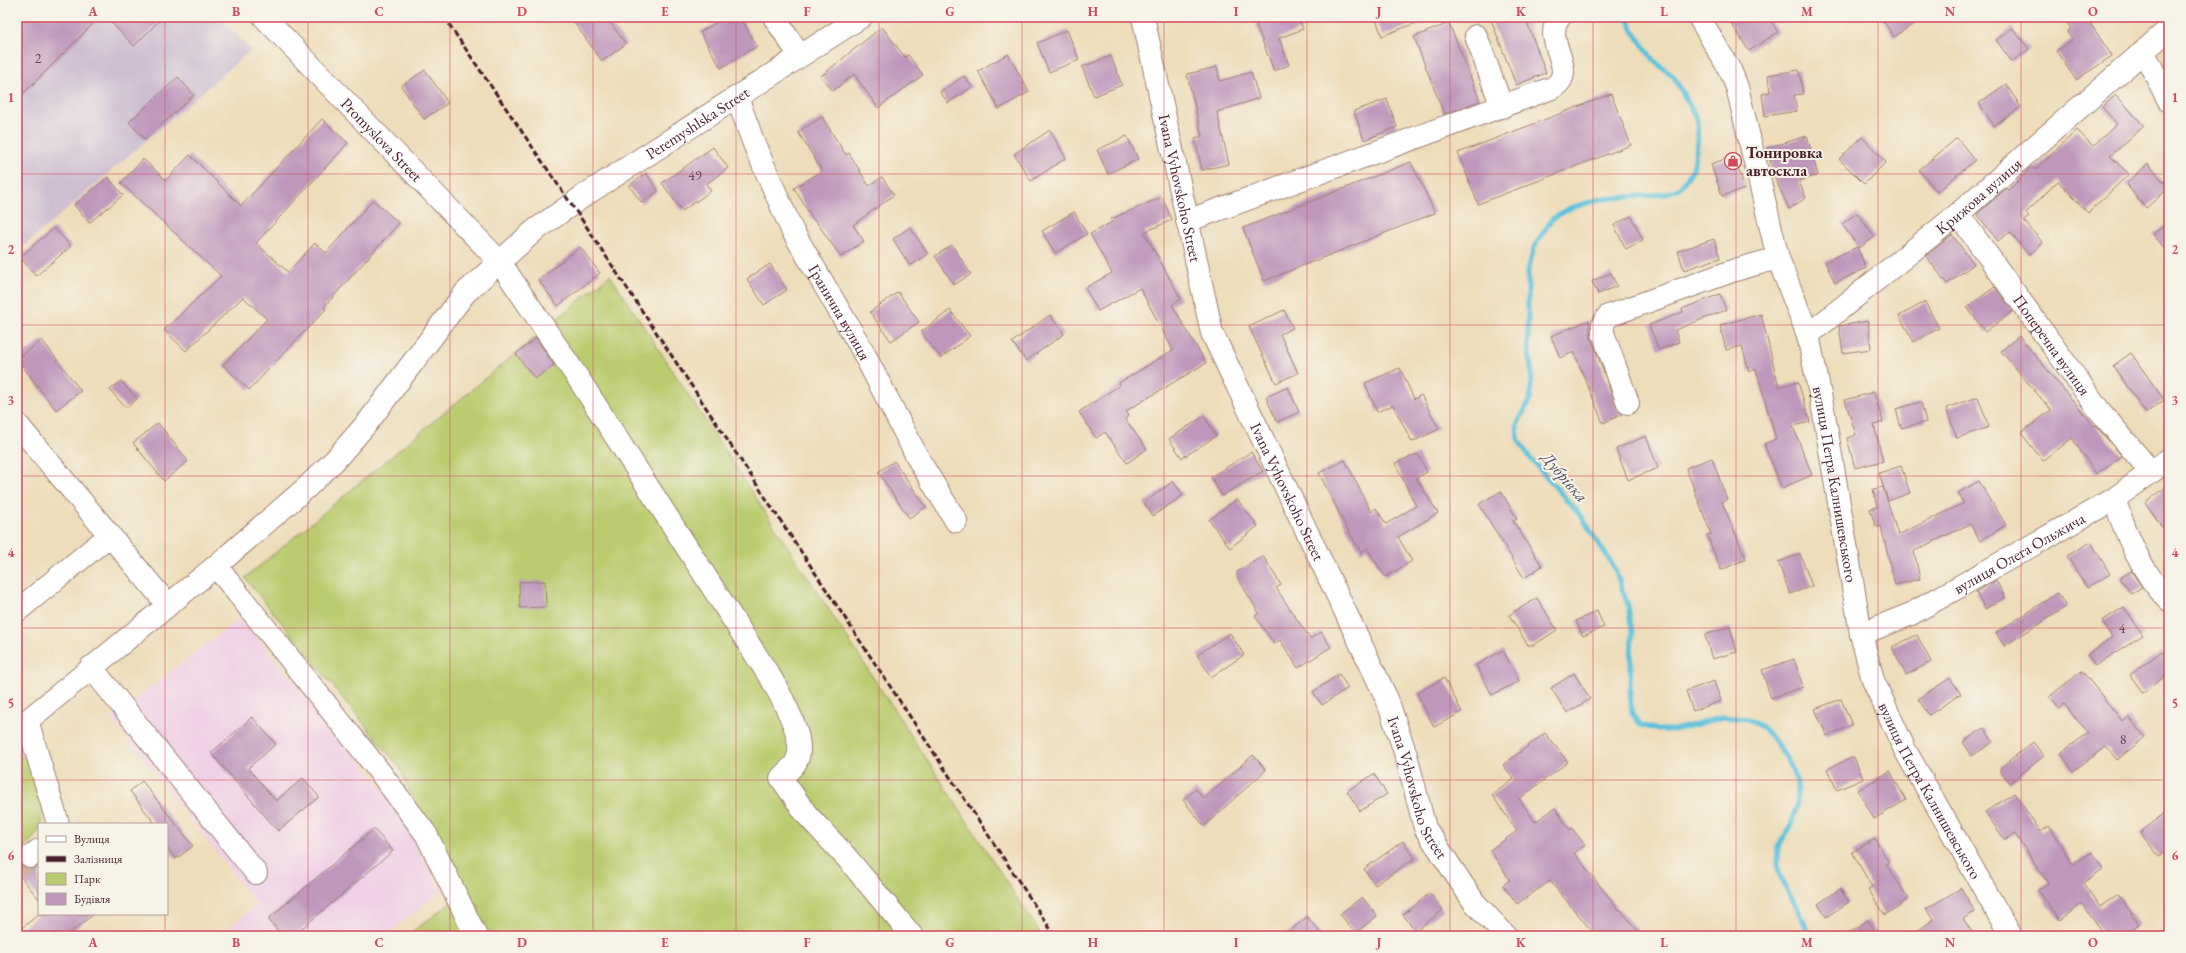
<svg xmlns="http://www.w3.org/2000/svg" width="2186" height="953" font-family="'EB Garamond',serif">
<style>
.built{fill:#efd0e6}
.industrial{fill:#cdbed2}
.green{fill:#bbcc6f;stroke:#82764d}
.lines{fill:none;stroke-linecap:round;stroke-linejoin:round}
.stream{stroke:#5dc1db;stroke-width:5}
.building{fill:#be97bb}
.minor-tunnel{stroke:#ccb79d;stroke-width:22;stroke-dasharray:22 11;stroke-linecap:butt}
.minor-casing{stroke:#9c7e72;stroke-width:24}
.major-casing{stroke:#9c7e72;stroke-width:24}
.minor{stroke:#fff;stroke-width:22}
.major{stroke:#fff;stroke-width:22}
.rail{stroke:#4a1f2b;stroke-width:3;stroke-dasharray:6 3;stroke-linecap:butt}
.grid{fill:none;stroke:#d1495b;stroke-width:1;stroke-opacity:0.55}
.labels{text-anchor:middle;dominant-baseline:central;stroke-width:4;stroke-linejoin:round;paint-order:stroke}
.number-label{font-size:14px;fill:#673d4f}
.street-label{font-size:16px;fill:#4a1f2b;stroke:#f7f3e8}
.poi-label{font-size:16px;font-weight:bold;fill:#4a1f2b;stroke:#f7f3e8;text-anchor:start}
.water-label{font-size:17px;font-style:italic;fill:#505060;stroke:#f7f3e8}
.neatline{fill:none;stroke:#d1495b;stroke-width:1.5}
.grid-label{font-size:13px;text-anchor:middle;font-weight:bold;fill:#d1495b}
</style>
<rect width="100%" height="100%" fill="#f7f3e8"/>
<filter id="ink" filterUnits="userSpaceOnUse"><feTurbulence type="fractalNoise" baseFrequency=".025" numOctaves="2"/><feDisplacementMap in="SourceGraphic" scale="8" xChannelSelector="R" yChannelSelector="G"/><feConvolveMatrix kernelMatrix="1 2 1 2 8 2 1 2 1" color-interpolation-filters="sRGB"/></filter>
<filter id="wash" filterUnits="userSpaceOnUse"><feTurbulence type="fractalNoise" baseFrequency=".012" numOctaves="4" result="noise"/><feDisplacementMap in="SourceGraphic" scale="16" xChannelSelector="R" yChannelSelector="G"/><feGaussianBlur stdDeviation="0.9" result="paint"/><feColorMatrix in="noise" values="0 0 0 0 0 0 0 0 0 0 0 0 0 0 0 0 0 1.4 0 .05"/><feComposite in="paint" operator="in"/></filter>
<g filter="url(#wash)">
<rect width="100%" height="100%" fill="#edddba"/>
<path class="built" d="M240,618L347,744L421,836L413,842L442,891L385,936H239L231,925L257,905L112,718Z"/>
<path class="industrial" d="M17,17H219L251,50L17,252Z"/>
<path class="green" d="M610,275L1042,936H406L455,900L400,768L245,578Z
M23,756C42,772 49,815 36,835C32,841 23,847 17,851V757Z"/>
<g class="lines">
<path class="stream" d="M1628,17L1632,29L1653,60L1674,77L1697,119L1698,139L1693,169L1680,188L1665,194L1601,199L1570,208L1552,219L1534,247L1528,271V344L1532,375L1530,400L1517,425L1518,439L1530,458L1581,516L1614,567L1628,605L1632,633L1630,691L1632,714L1641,725L1658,730H1674L1724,717L1748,719L1764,728L1788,760L1797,782V805L1791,825L1778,847L1777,865L1781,878L1805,924L1808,936"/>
</g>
<g id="blocks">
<path class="building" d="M17,17H100L17,100Z
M106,17H163L134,46Z
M570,17H606L626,44L602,61Z
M726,17H740L757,46L721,68L700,32Z
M1253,17H1298L1303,29L1279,38L1289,65L1274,71Z
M1375,17H1429V18L1382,36Z
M1490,17H1525L1546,73L1516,85Z
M1727,17H1768L1778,32L1749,51Z
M1881,17H1924L1894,37Z
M2064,17H2086L2112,56L2076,80L2056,51L2072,40L2067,32L2071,29Z
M1449,23L1480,101L1444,114L1414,37Z
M882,27L905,57L908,55L923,75L878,108L854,74L833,91L821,76Z
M2012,28L2029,49L2012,62L1996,40Z
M1067,30L1079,60L1049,72L1037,43Z
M1008,54L1029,92L999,109L978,71Z
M1111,56L1122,85L1094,96L1082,67Z
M1217,67L1220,81L1251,72L1259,98L1217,112L1229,164L1202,170L1195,138L1202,136L1187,74Z
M425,70L448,103L424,119L401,86Z
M1799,70L1803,94L1794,95L1797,111L1765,116L1762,94L1770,92L1768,75Z
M964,76L972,87L948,103L940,92Z
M178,77L194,95L145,140L129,122Z
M2006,84L2021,107L1994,126L1979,103Z
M1611,94L1631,145L1478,204L1458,153Z
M2116,95L2144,126L2110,156L2129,174L2088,213L2058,181L2026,213L2029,217L2024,221L2043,243L2029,255L2010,232L1998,241L1977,214L2007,188L2009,190L2032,167L2035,170L2077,130L2093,146L2117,124L2102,107Z
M1387,99L1397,127L1364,140L1354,111Z
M822,117L846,155L849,153L869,186L882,177L894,195L853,225L864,241L841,257L815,220L814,221L794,188L822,171L798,132Z
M322,119L348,143L256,243L288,272L315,243L326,253L373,200L399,223L324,307L326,309L249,390L223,365L267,319L243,297L186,351L164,330L221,276L121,183L143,159L166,180L190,155L241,206Z
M1050,130L1066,158L1031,181L1014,154Z
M1127,136L1138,159L1108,174L1097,150Z
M1807,136L1818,175L1799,181L1806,198L1789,209L1774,176L1767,148Z
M1862,137L1886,162L1864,184L1839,159Z
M1957,138L1975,160L1937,192L1919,170Z
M713,147L728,168L706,184L711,191L682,211L662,183Z
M1734,156L1745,189L1722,196L1711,164Z
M1411,162L1435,213L1264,281L1243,228Z
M2148,164L2169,188L2146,208L2126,184Z
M646,173L658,191L642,203L629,186Z
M108,177L123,195L89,223L74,205Z
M1162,197L1172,220L1144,232L1181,299L1172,305L1206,363L1126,411L1129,416L1125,419L1147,449L1127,463L1105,432L1096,438L1079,412L1120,385L1119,383L1173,350L1140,288L1098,311L1085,288L1112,273L1090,234L1112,222L1111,219Z
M1074,212L1087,234L1055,253L1042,231Z
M1857,213L1875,237L1859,248L1842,224Z
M1631,216L1643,240L1626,249L1614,225Z
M2169,222V254L2153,234Z
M910,227L928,254L910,266L893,239Z
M54,228L71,246L36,276L20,257Z
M1952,235L1974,264L1947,284L1926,256Z
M1714,239L1720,258L1684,270L1678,251Z
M952,245L971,274L954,285L935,256Z
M580,247L600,273L558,306L538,280Z
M1857,247L1866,268L1835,283L1825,262Z
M770,264L787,290L764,305L747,279Z
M1611,273L1617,286L1598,294L1592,281Z
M1995,287L2013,311L1985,332L1967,307Z
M898,292L919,322L891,341L870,312Z
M1720,294L1726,310L1675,330L1679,342L1659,350L1649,325L1683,312L1682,309Z
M1925,302L1939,328L1914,342L1899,316Z
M950,310L970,336L941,358L921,332Z
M1284,310L1293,328L1280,334L1298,373L1276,383L1249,327Z
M1761,314L1779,387L1798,382L1810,422L1793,426L1812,475L1782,488L1764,444L1776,439L1756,369L1749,372L1742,346L1726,350L1720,325Z
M1050,315L1064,334L1026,361L1012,342Z
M1589,320L1591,337L1616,407L1623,414L1603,423L1574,352L1560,358L1551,336Z
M1868,321L1871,349L1843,353L1839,326Z
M2019,336L2094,426L2095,425L2122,456L2096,474L2072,438L2043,461L2021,433L2051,410L2001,351Z
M536,338L554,365L535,379L516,354Z
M42,340L81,391L56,410L17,359Z
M2131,353L2164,400L2146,413L2113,366Z
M1400,368L1414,399L1421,395L1439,429L1412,442L1393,405L1377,412L1365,383Z
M121,381L137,399L126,408L110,390Z
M1288,387L1299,412L1277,422L1266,397Z
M1874,392L1883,422L1874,425L1883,461L1855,468L1847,438L1856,435L1845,400Z
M1978,397L1989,427L1957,438L1946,408Z
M1921,402L1926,422L1901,428L1896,409Z
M1204,416L1216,436L1182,458L1169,439Z
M158,423L188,461L164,481L133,443Z
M1646,436L1658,468L1628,480L1616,449Z
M1251,452L1263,471L1222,496L1211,477Z
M1418,454L1427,472L1416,478L1438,513L1398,537L1412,561L1385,577L1367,548L1361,552L1346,527L1319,473L1345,460L1371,512L1376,508L1386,524L1416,506L1395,463Z
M1712,458L1727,500L1722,502L1746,559L1721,570L1707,535L1711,534L1686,468Z
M894,461L926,507L909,518L878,472Z
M1901,466L1910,493L1888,501L1879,473Z
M1173,481L1183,495L1153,516L1144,503Z
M1979,481L2006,525L1980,541L1970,524L1914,551L1920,579L1895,585L1881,526L1876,527L1870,509L1877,507L1873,489L1883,487L1898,535L1964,503L1958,493Z
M2169,485V536L2145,503Z
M1501,491L1517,519L1513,521L1542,566L1524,578L1479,504Z
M1237,499L1258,526L1230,548L1209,520Z
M2091,542L2110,574L2087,588L2067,556Z
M1800,554L1812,586L1790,594L1778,562Z
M1263,556L1281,585L1276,588L1310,639L1321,632L1331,647L1298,668L1280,640L1274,644L1255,616L1259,613L1237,577V572Z
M2131,571L2142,587L2131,594L2120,578Z
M1996,580L2005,598L1985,609L1976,592Z
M545,581L546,607L520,608L519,582Z
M2058,593L2066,607L2004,646L1996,633Z
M1537,598L1557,630L1534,645H1528L1509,615Z
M2124,607L2143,635L2095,666L2087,655L2112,637L2102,621Z
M1597,611L1604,627L1583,636L1576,621Z
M1730,627L1737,652L1712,659L1705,635Z
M1230,633L1244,655L1211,677L1197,655Z
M1917,635L1931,662L1906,675L1892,647Z
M1503,650L1519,681L1492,695L1476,665Z
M2162,651L2169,660V673L2143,693L2130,675Z
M1794,659L1803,687L1771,698L1762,670Z
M2082,671L2123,722L2129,717L2145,737L2117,760L2106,747L2073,771L2061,753L2088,733L2064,704L2059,708L2050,696Z
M1574,673L1590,699L1567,713L1551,688Z
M1339,674L1348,688L1322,705L1313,692Z
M1444,678L1462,712L1434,727L1417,693Z
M1950,678L1961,694L1929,715L1918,699Z
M1714,681L1721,701L1693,711L1686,691Z
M1841,699L1852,725L1827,736L1815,709Z
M252,717L276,744L248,768L276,801L303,778L319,797L278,831L211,753Z
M1984,728L1993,742L1972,756L1963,742Z
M1545,733L1568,762L1519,799L1535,822L1555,808L1570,830L1572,828L1585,845L1574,853L1619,910L1620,909L1642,936H1596L1550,881L1517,904L1503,885L1510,880L1490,850L1517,831L1492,795L1514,779L1503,765Z
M2033,742L2044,756L2010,783L2001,772V767Z
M1253,755L1266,770L1204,826L1183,800L1196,789L1204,799Z
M1854,757L1863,779L1837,790L1827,769Z
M1890,771L1906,800L1874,819L1858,790Z
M1374,774L1387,794L1360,811L1347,791Z
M142,781L193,846L176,859L167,847V824H155L130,791Z
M2014,793L2041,832L2049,826L2073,864L2092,852L2103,869L2083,883L2100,907L2118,894L2139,924L2122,936H2105L2082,904L2060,920L2038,890L2048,883L2015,834L2005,840L1985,812Z
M2169,809V848L2159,856L2140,833Z
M374,829L393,851L293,936H283L268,919Z
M1875,839L1889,863L1886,864L1909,899L1885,915L1868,889L1872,887L1852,852Z
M1403,841L1415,858L1375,885L1364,869Z
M17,858L25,868H39V899L17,872Z
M1961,888L1975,912L1963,919L1975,936H1910L1933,920L1926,909Z
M1840,889L1849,902L1826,917L1818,904Z
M1430,893L1443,910L1416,931L1403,915Z
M1362,897L1377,916L1355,933L1340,914Z
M39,914H94L66,936H17V932Z
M1307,917L1323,936H1284Z
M1868,920L1878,936H1844Z"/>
</g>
</g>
<g filter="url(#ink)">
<use href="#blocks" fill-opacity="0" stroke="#9c7e72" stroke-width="1"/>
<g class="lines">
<path class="minor-tunnel" d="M17,868L30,857"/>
<g class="minor-casing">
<g id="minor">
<path id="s1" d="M264,17L499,261L580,381L772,680C782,699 808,741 796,762C793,767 786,773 781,778L807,815L847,858L912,936"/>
<path d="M774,17L800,56"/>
<path id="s2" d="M1143,17L1212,333L1387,699L1406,755L1425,828L1474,902L1506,936"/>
<path id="s3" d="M1699,17L1731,72L1737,87L1778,258L1808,335L1824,414L1861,634L1873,680L1905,750L2011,936"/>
<path d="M1476,36L1502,107"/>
<path d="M2143,51L2169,101"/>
<path id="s4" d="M737,97L754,144L792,230L860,346L920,462L956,521"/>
<path id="s5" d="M1958,214L2099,410L2151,472"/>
<path d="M1187,221L1552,88C1575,75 1555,54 1554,34C1554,30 1555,25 1556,21L1560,17"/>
<path id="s6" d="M1808,335L1958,214L2169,29"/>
<path d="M1628,403L1603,333V324L1608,316L1735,270L1778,258"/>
<path d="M17,424L167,604"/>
<path d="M2114,499C2127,535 2140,572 2169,600"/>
<path d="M216,566L376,767L426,834L476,936"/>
<path d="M17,611L110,535"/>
<path id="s7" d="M1861,634L1911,614L2114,499L2169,459"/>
<path d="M91,667L256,873"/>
<path d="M27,720L58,824"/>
<path d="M30,857L39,850"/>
</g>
</g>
<g class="major-casing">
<g id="major">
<path id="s8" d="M17,729L216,566L306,488L334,461L368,422L465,293L534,231L585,195L861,17"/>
</g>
</g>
<use href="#minor" class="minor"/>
<use href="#major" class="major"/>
<path class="rail" d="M444,17L584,223L1055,936"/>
</g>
</g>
<path class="grid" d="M165,17V824M308,17V936M450,17V936M593,17V936M736,17V936M879,17V936M1022,17V936M1164,17V936M1307,17V936M1450,17V936M1593,17V936M1736,17V936M1878,17V936M2021,17V936M17,174H2169M17,325H2169M17,476H2169M17,628H2169M17,780H2169M165,914V936"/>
<defs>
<g id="shop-ring" transform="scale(0.9)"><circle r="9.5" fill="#f7f3e8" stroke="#d1495b" stroke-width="1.5"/><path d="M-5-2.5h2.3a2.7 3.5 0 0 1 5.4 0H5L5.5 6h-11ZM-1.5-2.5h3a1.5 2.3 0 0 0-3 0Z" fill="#d1495b"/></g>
</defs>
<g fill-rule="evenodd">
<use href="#shop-ring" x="1733" y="161"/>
</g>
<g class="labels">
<g class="number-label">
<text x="38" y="58">2</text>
<text x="695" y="175">49</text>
<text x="2122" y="628">4</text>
<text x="2123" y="739">8</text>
</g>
<g class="street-label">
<text stroke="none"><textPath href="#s8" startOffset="917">Peremyshlska Street</textPath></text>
<text stroke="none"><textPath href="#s1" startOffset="170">Promyslova Street</textPath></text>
<text stroke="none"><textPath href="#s2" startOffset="175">Ivana Vyhovskoho Street</textPath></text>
<text stroke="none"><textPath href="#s6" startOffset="220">Крижова вулиця</textPath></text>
<text stroke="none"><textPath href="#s4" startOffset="239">Гранична вулиця</textPath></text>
<text stroke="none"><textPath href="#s5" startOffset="161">Поперечна вулиця</textPath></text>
<text stroke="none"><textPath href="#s3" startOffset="490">вулиця Петра Калнишевського</textPath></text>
<text stroke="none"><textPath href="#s2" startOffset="499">Ivana Vyhovskoho Street</textPath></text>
<text stroke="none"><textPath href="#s7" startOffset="178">вулиця Олега Ольжича</textPath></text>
<text stroke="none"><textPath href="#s2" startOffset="823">Ivana Vyhovskoho Street</textPath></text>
<text stroke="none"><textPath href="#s3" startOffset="814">вулиця Петра Калнишевського</textPath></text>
</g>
<g class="poi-label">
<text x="1746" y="152">Тонировка<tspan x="1746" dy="18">автоскла</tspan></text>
</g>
<g class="water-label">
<text transform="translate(1565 477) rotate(49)">Дубрівка</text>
</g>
</g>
<rect width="2186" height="953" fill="none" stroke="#f7f3e8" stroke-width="44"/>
<rect x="38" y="823" width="130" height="92" fill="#f7f3e8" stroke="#b29e9c"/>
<rect x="46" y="836" width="20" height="6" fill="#ffffff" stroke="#b29e9c"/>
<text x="74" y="843" font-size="12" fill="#4a1f2b">Вулиця</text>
<rect x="46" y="856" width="20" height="6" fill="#4a1f2b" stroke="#b29e9c"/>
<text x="74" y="863" font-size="12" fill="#4a1f2b">Залізниця</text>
<rect x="46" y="873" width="20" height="12" fill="#bbcc6f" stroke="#b29e9c"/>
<text x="74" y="883" font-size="12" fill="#4a1f2b">Парк</text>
<rect x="46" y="893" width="20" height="12" fill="#be97bb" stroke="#b29e9c"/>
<text x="74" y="903" font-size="12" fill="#4a1f2b">Будівля</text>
<rect x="22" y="22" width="2142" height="909" class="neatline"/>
<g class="grid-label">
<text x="93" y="16">A</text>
<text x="236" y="16">B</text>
<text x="379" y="16">C</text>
<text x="522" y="16">D</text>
<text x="665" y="16">E</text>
<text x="807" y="16">F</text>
<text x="950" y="16">G</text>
<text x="1093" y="16">H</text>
<text x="1236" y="16">I</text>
<text x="1379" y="16">J</text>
<text x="1521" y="16">K</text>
<text x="1664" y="16">L</text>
<text x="1807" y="16">M</text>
<text x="1950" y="16">N</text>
<text x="2093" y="16">O</text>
<text x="11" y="102">1</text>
<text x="2175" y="102">1</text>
<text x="11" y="254">2</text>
<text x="2175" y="254">2</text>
<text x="11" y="405">3</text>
<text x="2175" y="405">3</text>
<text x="11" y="557">4</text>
<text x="2175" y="557">4</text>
<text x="11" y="708">5</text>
<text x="2175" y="708">5</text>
<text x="11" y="860">6</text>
<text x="2175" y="860">6</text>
<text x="93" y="947">A</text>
<text x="236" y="947">B</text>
<text x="379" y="947">C</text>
<text x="522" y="947">D</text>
<text x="665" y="947">E</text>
<text x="807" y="947">F</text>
<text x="950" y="947">G</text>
<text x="1093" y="947">H</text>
<text x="1236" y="947">I</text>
<text x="1379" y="947">J</text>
<text x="1521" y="947">K</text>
<text x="1664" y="947">L</text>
<text x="1807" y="947">M</text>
<text x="1950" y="947">N</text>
<text x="2093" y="947">O</text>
</g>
</svg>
